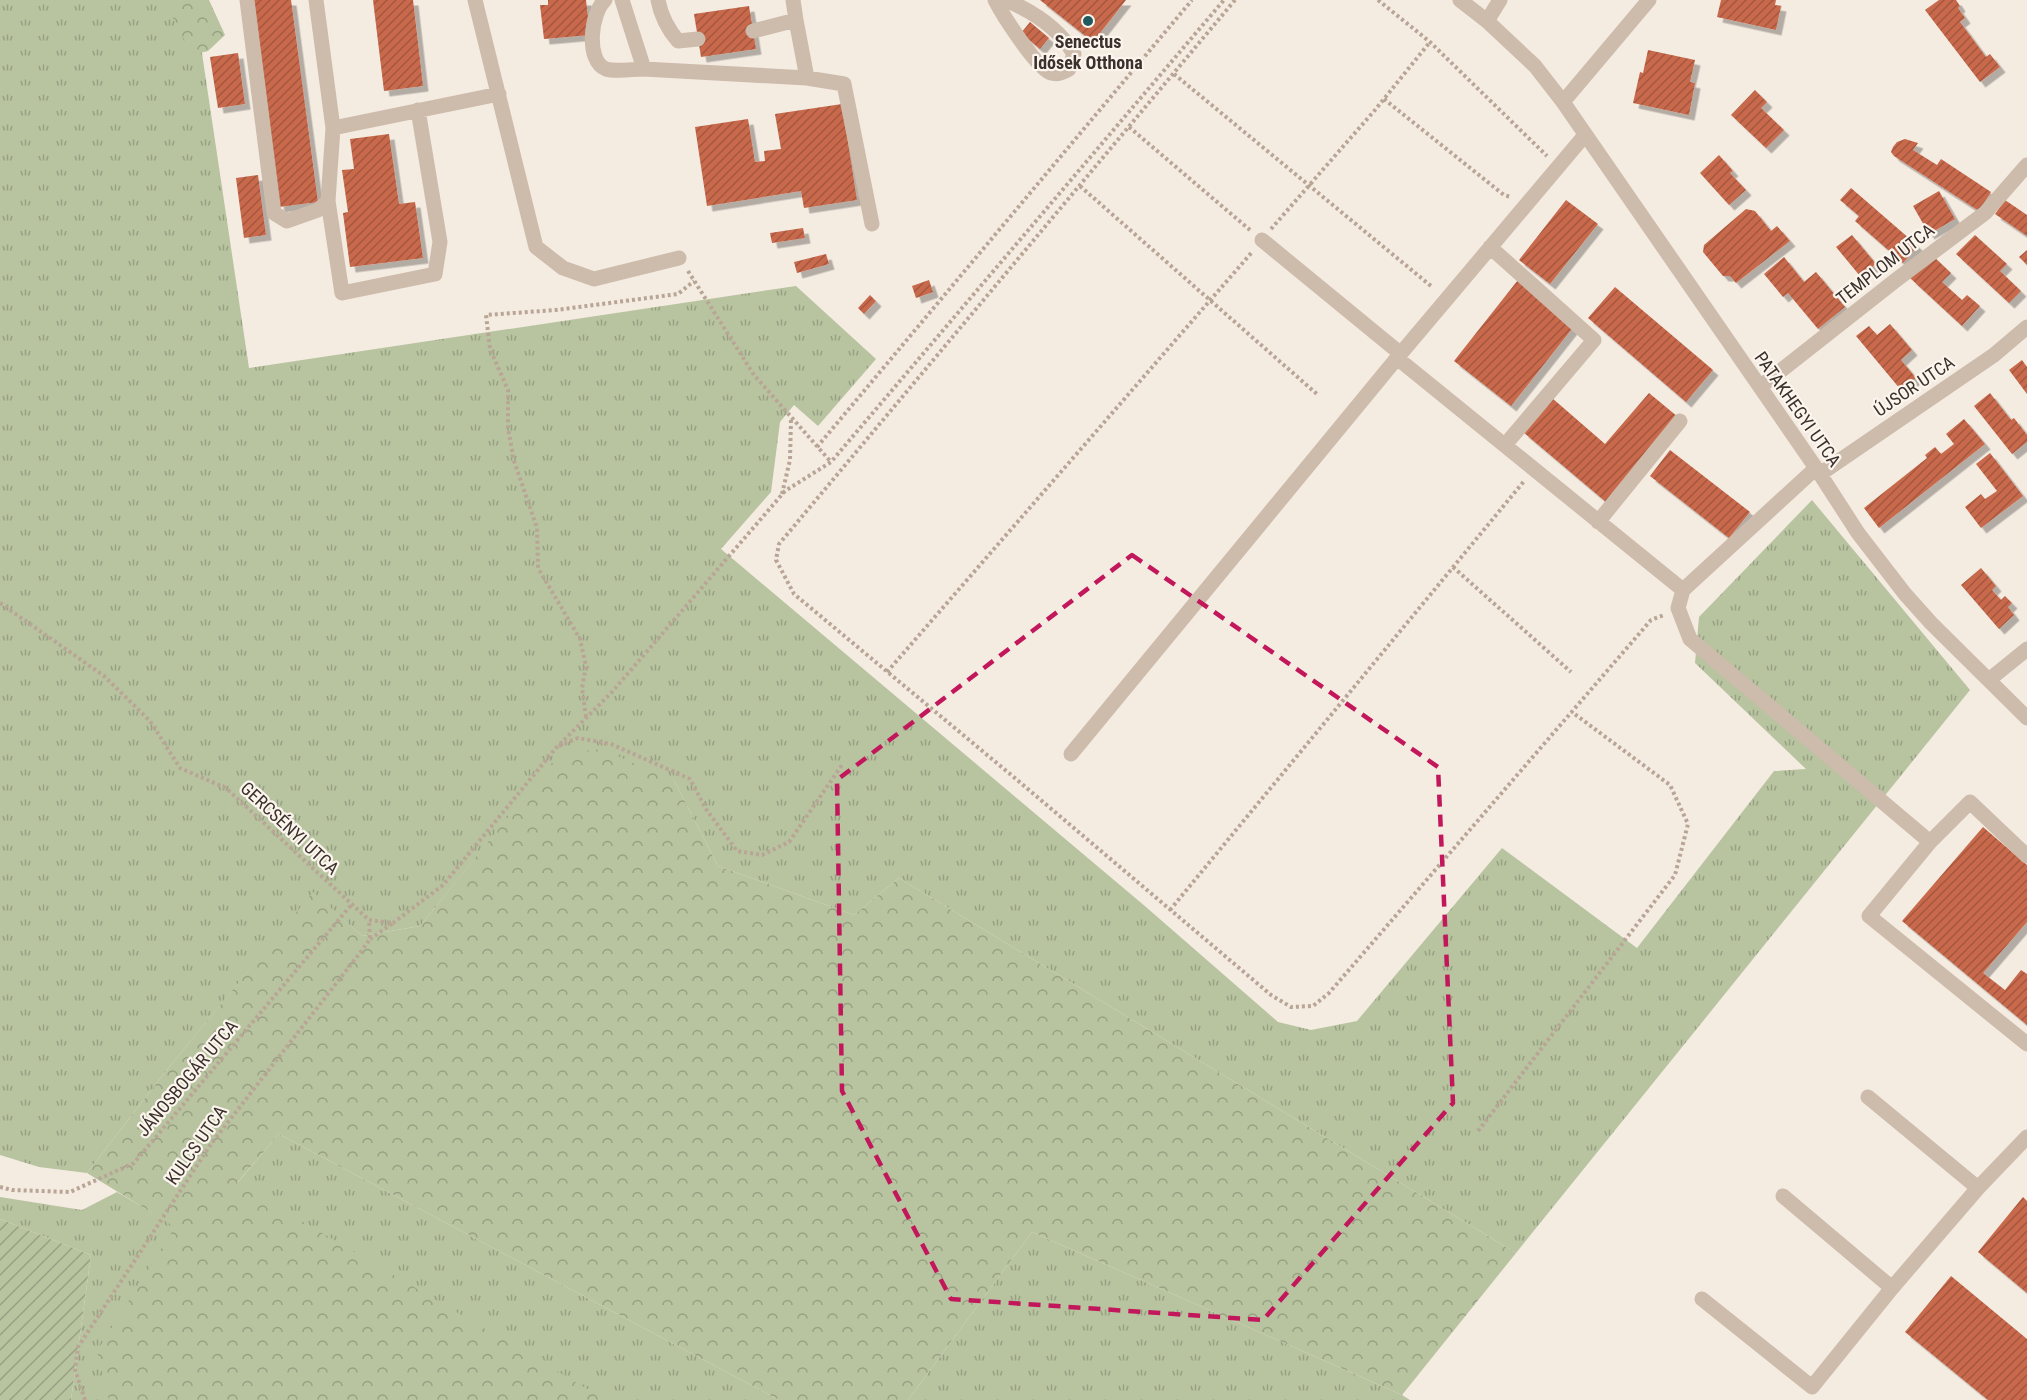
<svg xmlns="http://www.w3.org/2000/svg" width="2027" height="1400" font-family="'Roboto Condensed',sans-serif">
<style>
.grass{fill:url(#grass-tufts)}
.forest{fill:url(#forest-crowns)}
.garden{fill:url(#garden-furrows)}
.building{fill:url(#building-hatch);filter:url(#shadow)}
.lines{fill:none;stroke-linecap:round;stroke-linejoin:round}
.path{stroke:#b9a596;stroke-width:4;stroke-dasharray:3 3;stroke-linecap:butt}
.minor{stroke:#cdbbac;stroke-width:15}
.marked{fill:none;stroke:#c2185b;stroke-width:4.5;stroke-dasharray:12 8;stroke-linejoin:round}
.poi-dot{fill:#1f5a5e;stroke:#fbf5ee;stroke-width:2}
.labels{text-anchor:middle;dominant-baseline:central;stroke-width:4.5;stroke-linejoin:round;paint-order:stroke}
.poi-label{font-size:18px;font-weight:bold;fill:#3b302b;stroke:#fbf5ee}
.street-label{font-size:18px;fill:#3b302b;stroke:#fbf5ee}
</style>
<defs>
<pattern id="grass-tufts" width="24" height="20" patternUnits="userSpaceOnUse" patternTransform="scale(1.5)"><rect width="24" height="20" fill="#b8c4a0"/><path d="M3 7l-1-3M5 7V3M7 7l1-3M15 17l-1-3M17 17v-4M19 17l1-3" fill="none" stroke="#97a083"/></pattern>
<pattern id="forest-crowns" width="20" height="18" patternUnits="userSpaceOnUse" patternTransform="scale(1.5)"><rect width="20" height="18" fill="#b8c4a0"/><path d="M2 6a3 3 0 1 1 6 0M12 15a3 3 0 1 1 6 0" fill="none" stroke="#97a083"/></pattern>
<pattern id="garden-furrows" width="10" height="10" patternUnits="userSpaceOnUse" patternTransform="scale(1.5)"><rect width="10" height="10" fill="#b8c4a0"/><path d="M-1 1l2-2M0 10L10 0M9 11l2-2" fill="none" stroke="#97a083"/></pattern>
<pattern id="building-hatch" width="6" height="6" patternUnits="userSpaceOnUse" patternTransform="scale(1.5)"><rect width="6" height="6" fill="#c8694b"/><path d="M-1 1l2-2M0 6l6-6M5 7l2-2" fill="none" stroke="#a4573f"/></pattern>
<filter id="shadow"><feDropShadow dx="5.5" dy="5.5" stdDeviation="0" flood-color="#0004"/></filter>
</defs>
<rect width="100%" height="100%" fill="#f4ebe1"/>
<path class="grass" d="M0,0H194L249,368L796,286L876,359L818,426L794,405L780,422L771,492L721,549L1146,907L1278,1022L1311,1030L1357,1021L1502,848L1637,948L1774,771L1806,769L1695,663L1699,617L1812,500L1970,690L1516,1253L899,878L854,915L718,866L675,782L560,754L420,926L362,936L313,893L166,1071L87,1173L39,1167L0,1155Z
M279,1134L779,1400H71L91,1255L0,1219V1197L82,1210L117,1192L192,1236Z
M1032,1232L1402,1395L1410,1400H908Z"/>
<path class="forest" d="M169,0H209L225,35L208,51L192,55L168,8Z
M602,749L675,782L718,866L854,915L899,878L1516,1253L1402,1395L1032,1232L908,1400H779L279,1134L237,1183L606,1400H109L97,1351L175,1227L87,1173L166,1071L313,892L362,936L420,926L560,753Z"/>
<path class="garden" d="M0,1219L91,1255L71,1400H0Z"/>
<path class="building" d="M251,0H291L318,202L279,207Z
M373,0H413L423,86L384,91Z
M548,0H586L590,35L544,39L540,5H548Z
M1040,0H1126L1093,42Z
M1721,0H1776L1775,5L1781,6L1776,30L1717,17Z
M1939,0H1956L1960,6L1958,8L1965,18L1960,22L1986,57L1990,54L2000,67L1980,82L1925,10Z
M749,6L756,49L701,57L694,14Z
M1030,22L1049,38L1040,49L1021,33Z
M1648,50L1695,60L1690,82L1695,83L1689,115L1633,103L1640,72L1643,73Z
M238,53L245,104L218,108L210,57Z
M1755,90L1767,102L1761,108L1784,130L1766,148L1731,115Z
M842,104L857,200L804,208L801,191L707,206L695,127L748,119L755,162L765,161L764,151L781,149L775,114Z
M389,134L399,204L415,202L423,258L350,267L343,213L348,212L342,170L354,169L350,139Z
M1905,139L1918,143L1913,150L1937,165L1941,159L1991,192L1979,211L1894,156L1891,152L1893,147L1897,142Z
M1719,155L1733,171L1730,173L1746,190L1729,205L1700,173Z
M258,175L266,235L244,238L236,178Z
M1851,188L1918,246L1903,263L1855,221L1859,216L1840,200Z
M1939,191L1955,219L1929,234L1913,206Z
M1566,200L1598,224L1550,284L1519,260Z
M2005,200L2027,215V236L1995,214Z
M1746,209L1755,211L1771,231L1777,226L1790,241L1736,283L1730,276H1723L1703,252L1704,245Z
M803,228L805,238L772,243L770,233Z
M1852,235L1876,264L1860,276L1836,247Z
M1975,235L2007,264L2000,271L2021,291L2009,303L1956,254Z
M2027,250V265L2019,257Z
M826,254L829,264L797,273L794,262Z
M1932,255L1951,273L1942,282L1962,300L1967,295L1980,306L1962,326L1910,278Z
M1784,257L1804,282L1816,272L1845,307L1818,329L1788,293L1783,297L1764,274Z
M929,280L933,292L916,298L912,286Z
M1518,280L1575,325L1511,406L1454,361Z
M1615,287L1713,370L1686,402L1588,318Z
M870,295L876,301L864,314L858,308Z
M1890,324L1912,350L1901,360L1916,378L1901,390L1856,336L1869,326L1877,335Z
M2022,360L2027,367V394L2009,370Z
M1649,393L1678,417L1606,502L1523,432L1552,398L1605,444Z
M1990,393L2011,420L2014,418L2027,435V442L2012,454L1974,406Z
M1964,419L1985,444L1879,528L1864,508L1927,458L1925,455L1935,447L1941,454L1954,444L1946,434Z
M1670,450L1750,512L1729,538L1650,476Z
M1990,453L2023,496L1981,528L1965,507L1981,494L1985,499L1997,491L1976,464Z
M1981,568L1996,586L1992,590L2001,600L2005,596L2012,603L2008,607L2014,615L1999,629L1961,585Z
M1983,827L2027,865V922L1983,973L2005,990L2021,970L2027,974V1025L1902,921Z
M2023,1197L2027,1201V1293L1978,1252Z
M1951,1276L2027,1339V1400H1988L1905,1332Z"/>
<g class="lines">
<path class="path" d="M1235,0L779,544L776,560L794,594L1016,779L1271,995L1291,1007L1313,1006L1329,993L1651,620L1664,615
M1378,0L1430,42L1547,156
M1174,74L1431,286
M1384,99L1504,195L1511,197
M1129,127L1250,230
M1080,186L1318,395
M1271,229L1375,110L1430,42
M688,271L754,375L831,462
M817,447L1192,0
M782,494L790,460L791,419
M1453,567L1571,672
M0,603L104,676L150,721L180,768L226,788L369,920
M887,672L1253,251
M586,717L582,688L586,666L580,639L538,568L537,528L514,461L508,428V390L490,349L486,315L556,310L678,294L694,281
M559,746L578,738L611,744L690,779L706,809L737,851L762,855L789,842L842,765
M1170,910L1525,480
M369,920L393,923L443,885L556,748L612,692L785,491L831,462L1224,0
M370,939L393,923
M1478,1131L1675,875L1688,824L1670,785L1572,712
M0,1187L12,1190L70,1192L134,1163L352,904
M85,1400L75,1370L78,1347L211,1144L363,949L370,939L369,920"/>
<path class="minor" d="M247,0L274,213L287,221L318,210L328,201L333,128L499,94
M316,0L333,128
M475,0L536,247L563,268L594,279L679,258
M605,0C591,12 585,61 606,69C616,72 633,69 644,69
M622,0L644,69L807,78L844,84L872,224
M658,0C661,16 667,28 678,41L698,39
M995,0C1002,14 1037,69 1051,73C1057,75 1064,72 1069,69L1074,54C1059,28 1034,12 1006,0
M1460,0L1487,21L1535,66L1563,102L1816,468L1858,533L1905,594L1931,623L2027,718
M796,20L807,78
M1487,21L1500,0
M753,31L796,20L793,0
M1563,102L1649,0
M328,201L342,293L435,274L440,242L418,110
M1262,240L1401,354
M1490,247L1594,340L1505,445
M1397,358L1683,590
M1760,387L1896,280L1985,213L2027,165
M1816,468L1683,590L1678,608L1690,639L1930,842L1869,916L2027,1044
M1820,474L1994,355L2027,327
M1598,522L1680,421
M1990,679L2027,649
M1071,754L1397,358L1585,135
M1930,842L1970,802L2027,856
M1868,1097L1978,1188
M1783,1196L1892,1288
M1702,1299L1812,1387L1892,1288L1978,1188L2027,1137"/>
</g>
<path class="marked" d="M1132,555L1438,767L1453,1103L1263,1320L951,1299L842,1091L837,780Z"/>
<circle class="poi-dot" cx="1088" cy="21" r="6"/>
<g class="labels">
<g class="poi-label">
<text x="1088" y="41">Senectus<tspan x="1088" dy="21">Idősek Otthona</tspan></text>
</g>
<g class="street-label">
<text transform="translate(1885 264) rotate(-38)">TEMPLOM UTCA</text>
<text transform="translate(1914 386) rotate(-34)">ÚJSOR UTCA</text>
<text transform="translate(1798 409) rotate(55)">PATAKHEGYI UTCA</text>
<text transform="translate(290 828) rotate(43)">GERCSÉNYI UTCA</text>
<text transform="translate(187 1078) rotate(-50)">JÁNOSBOGÁR UTCA</text>
<text transform="translate(196 1145) rotate(-55)">KULCS UTCA</text>
</g>
</g>
</svg>
